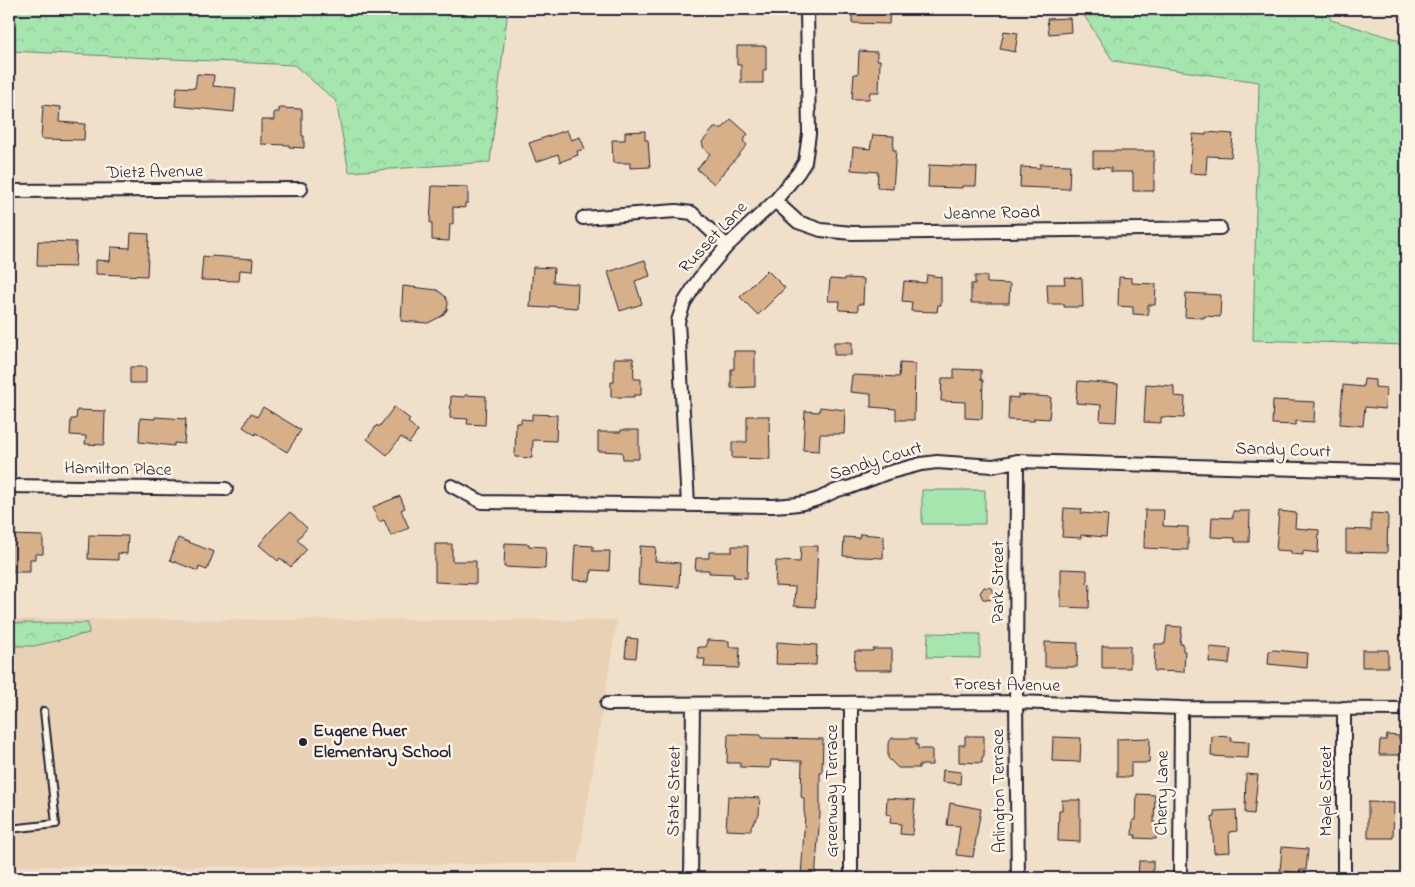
<svg xmlns="http://www.w3.org/2000/svg" width="1415" height="887" font-family="'Indie Flower',sans-serif">
<style>
.built{fill:#e9d1b6}
.forest{fill:url(#forest-crowns);stroke:#648474}
.pitch{fill:#a5e5ae;stroke:#648474}
.building{fill:#d7af89;stroke:#22223b}
.lines{fill:none;stroke-linecap:round;stroke-linejoin:round}
.lane-casing{stroke:#22223b;stroke-width:10}
.street-casing{stroke:#22223b;stroke-width:16}
.lane{stroke:#fcf5e5;stroke-width:6}
.street{stroke:#fcf5e5;stroke-width:12}
.poi-dot{fill:#22223b;stroke:#fcf5e5;stroke-width:2}
.labels{text-anchor:middle;dominant-baseline:central;stroke-width:5;stroke-linejoin:round;paint-order:stroke}
.street-label{font-size:18px;fill:#22223b;stroke:#fcf5e5}
.poi-label{font-size:18px;font-weight:bold;fill:#22223b;stroke:#fcf5e5;text-anchor:start}
</style>
<defs>
<pattern id="forest-crowns" width="20" height="18" patternUnits="userSpaceOnUse" patternTransform="scale(1.25)"><rect width="20" height="18" fill="#a5e5ae"/><path d="M2 6a3 3 0 1 1 6 0M12 15a3 3 0 1 1 6 0" fill="none" stroke="#8ec497"/></pattern>
</defs>
<rect width="100%" height="100%" fill="#f1e0c9"/>
<filter id="ink" filterUnits="userSpaceOnUse"><feTurbulence type="fractalNoise" baseFrequency=".02" numOctaves="2"/><feDisplacementMap in="SourceGraphic" scale="10" xChannelSelector="R" yChannelSelector="G"/><feConvolveMatrix kernelMatrix="1 2 1 2 8 2 1 2 1" color-interpolation-filters="sRGB"/></filter>
<g filter="url(#ink)">
<path class="built" d="M9,619L617,620L578,863L172,867L9,866Z"/>
<path class="forest" d="M9,9H508L490,162L349,172L336,101L294,65L9,51Z
M1080,9H1221L1230,13L1243,9H1326L1331,20L1396,39L1406,46V345L1253,340L1259,82L1113,61Z
M9,623H88L89,633L34,646H9Z"/>
<path class="pitch" d="M922,490H985V524H922Z
M928,633L980,634V658L927,657Z"/>
<path class="building" d="M852,9H890L889,24L852,23Z
M1070,18L1071,32L1049,34L1047,19Z
M1004,31L1018,33L1015,52L1000,49Z
M737,46H766V70H763V83H741V65H737Z
M859,51L877,52V60H880L879,92H870L869,99H852L854,74H858Z
M197,74L214,75L213,86L236,88L234,112L175,106L177,87L195,88Z
M43,105L60,107L59,122L85,124L84,140L41,139Z
M279,108L302,109V136H304V148L289,147V145L261,144V120H274V112H279Z
M731,119L748,134L743,141L747,145L714,184L697,169L710,154L704,149L702,142L714,128H723Z
M567,130L571,140L580,137L585,149L577,151L578,155L560,162L558,154L536,162L529,143Z
M645,131V140H648L650,167L630,168V163H613L612,140H625V132Z
M1206,132L1233,134L1231,157L1207,156L1206,174L1190,173L1193,134L1206,135Z
M873,135L894,136L893,150H896L893,189L877,188L878,172L851,170L853,147L870,149Z
M1093,151H1154V191H1133V172H1111V168L1093,167Z
M1040,164L1070,165L1069,189L1020,187L1021,167L1040,168Z
M929,165L977,167L976,186H962V188L928,187Z
M432,186L468,187V203H465V208L453,207V224H450L449,241L432,240V223H430Z
M131,233L149,234L147,276L96,274V260L110,261L111,247L130,248Z
M38,241L76,242L75,267L37,266Z
M203,256L211,257V256L253,259L252,271L240,270L239,281L201,280Z
M645,260L650,276L635,281L642,304L620,311L608,272Z
M533,267L554,268L553,282L578,284L577,308L549,306V308L530,307Z
M767,270L785,288L758,315L740,297Z
M927,275L941,277V305H938L937,312L911,311L912,302L902,301L904,281L926,283Z
M975,276H987V283L1010,284L1009,303H971V284H975Z
M1064,277L1082,278L1083,307H1064V304H1048L1047,284H1065Z
M1119,277L1132,278V283L1156,284L1155,305H1148V315L1133,314V307L1118,306Z
M845,278L864,279L863,304H858V311L839,310L840,301H828L830,279L845,280Z
M403,286L437,290L445,296L448,303L447,310L442,316L428,323L401,321Z
M1186,293L1221,295L1220,317L1204,316V318L1185,317Z
M834,342H852V355H834Z
M734,351H755V387L731,388V369H734Z
M614,358H633L634,379H641V395H634V397H611V382H614Z
M900,363L915,364L914,420H896V409L871,407V394L850,392L852,375L899,377Z
M130,367H146V383H130Z
M954,369L981,370V380H983L982,419L965,418V402L941,401L942,378H954Z
M1364,379L1375,380V387L1386,388L1385,409L1365,407L1363,426L1340,424L1343,385L1363,387Z
M1078,381L1118,384L1116,422L1100,421L1101,405L1076,403Z
M1146,384L1174,386V396L1185,397L1184,418L1161,417V423L1144,422Z
M465,395L486,396L485,425L467,424L468,419L450,418L451,396L465,397Z
M1018,395L1051,397L1049,419L1034,418V421L1008,420L1009,397L1018,398Z
M1273,400L1315,402L1314,422L1296,421V425L1272,424Z
M263,407L301,430L287,452L256,433L255,435L243,427L251,413L257,417Z
M394,407L410,419L408,422L418,431L409,443L401,437L387,455L367,439L377,425L379,427Z
M820,407L845,410L844,434H820L819,451L803,450L805,411L819,412Z
M77,410L105,411L104,445L85,444L86,436L70,435L71,419H76Z
M532,414L557,415L556,441L533,440L532,458L515,457L516,423H521V419L532,420Z
M747,416H769L770,459L732,458V442H747Z
M155,417L186,419L184,444L174,443V446L139,442L140,418L155,419Z
M621,430H639V459H623L622,452L598,451V432H621Z
M400,496L405,508L401,510L409,528L391,536L384,520L379,522L373,507Z
M1064,508L1082,509L1081,513L1108,515L1106,537L1081,535V538L1062,537Z
M1145,510H1164L1163,526L1188,527V550L1144,548Z
M1233,511H1250L1249,542H1235V538L1211,537L1212,517L1233,518Z
M1279,511L1296,513L1295,528L1319,530L1318,553L1303,551V555L1291,554V551L1276,550Z
M290,512L307,528L297,540L307,549L291,567L280,558L278,561L259,545L272,529Z
M1371,513L1388,514L1387,553L1346,552V529L1371,530Z
M860,534L884,536L883,558L843,556L844,537L859,538Z
M9,535L43,536V554H35V559H30V572H9Z
M89,535L128,536L127,554L118,553V560L88,559Z
M178,538L214,552L207,570L199,567L198,571L170,560Z
M505,543L529,544V546L546,547L545,569L504,567Z
M435,544H452V561H476V584L435,582Z
M575,545L593,546V551H610L609,571L592,570V573L591,572L590,581L573,580Z
M640,546L656,547L655,561L680,563L679,587L638,584Z
M732,546H748L747,578L733,577L734,574L709,573V570H695L696,558H709V552H732Z
M801,546H818L815,607L794,606L795,587L775,586L776,561L800,562Z
M1061,569L1087,570V583L1090,584L1089,608L1061,607Z
M984,587L992,588L995,594L990,600L983,599L980,593Z
M1167,626L1182,627L1180,644H1183V651H1185L1184,672L1154,671L1155,644H1165Z
M627,638L638,639L636,658L625,657Z
M707,640L729,641V647H740L739,668L704,667L705,659H698V647H706Z
M777,642L817,645L816,665L776,664Z
M1045,642L1078,643L1077,667H1045Z
M1102,646H1130V668H1102Z
M1210,647L1231,649L1229,664L1209,662Z
M873,649H892V670H854L855,651H873Z
M1274,650L1308,653L1307,668L1268,664L1269,651Z
M1362,650H1388V667H1362Z
M728,734L761,735V738L823,739L822,773H820V814L815,878L801,877L805,814L804,813V798L801,797L802,761L771,760L770,768L740,767V763H727Z
M1387,735L1399,736V739L1406,740V755H1379L1380,740H1386Z
M965,736H984V757H982V763L959,762V745H965Z
M1212,736L1232,737L1231,741L1249,742L1248,758L1211,756Z
M1053,737L1081,738L1080,762L1052,761Z
M892,738H916V745H918V749H932V765H919V768H898L888,758V743Z
M1150,738L1149,763H1131V777H1117V739Z
M943,770L961,772L960,784L942,782Z
M1246,774L1258,775L1254,814L1245,813Z
M1137,794L1155,795L1154,823H1156V839L1135,838L1136,835H1132L1133,820H1136Z
M728,796L760,798L759,815L751,826V831L726,830Z
M887,798L915,800L912,835L900,834L901,824L890,823L891,815L886,814Z
M1062,800H1080V842L1058,841L1059,810H1062Z
M1368,802L1394,803L1393,838H1368Z
M950,803L981,809L973,857L956,855L960,826L947,825Z
M1236,810L1237,831L1229,832L1230,852L1214,853L1212,817H1215L1214,811Z
M1282,847L1308,849L1306,870H1300V873L1280,871Z
M1139,861H1153V878H1138Z"/>
<g class="lines">
<g class="lane-casing">
<path id="lane" d="M9,829L56,824L44,711"/>
</g>
<g class="street-casing">
<path id="street" d="M9,191L301,189
M775,201L798,222L821,230L852,233L1220,228
M583,218L676,211L692,213L727,246
M1017,461L1016,702L1018,878
M9,486L226,489
M452,486L482,502L770,506C787,505 802,505 818,499C828,495 837,488 848,488L887,473L921,464L937,462L993,466L1017,461L1406,472
M688,505L678,321L684,303L699,279L727,246L775,201L798,173L805,162L809,134L807,9
M607,704L1016,702L1181,708L1406,709
M691,878L693,704
M851,878V704
M1180,878L1181,708
M1344,878V708"/>
</g>
<use href="#lane" class="lane"/>
<use href="#street" class="street"/>
</g>
</g>
<circle class="poi-dot" cx="303" cy="742" r="5"/>
<g class="labels">
<g class="street-label">
<text transform="translate(155 173) rotate(-1)">Dietz Avenue</text>
<text transform="translate(992 214) rotate(-1)">Jeanne Road</text>
<text transform="translate(714 238) rotate(-47)">Russet Lane</text>
<text transform="translate(1283 451) rotate(2)">Sandy Court</text>
<text transform="translate(876 462) rotate(-17)">Sandy Court</text>
<text transform="translate(118 470) rotate(1)">Hamilton Place</text>
<text transform="translate(999 582) rotate(-90)">Park Street</text>
<text transform="translate(1007 686) rotate(1)">Forest Avenue</text>
<text transform="translate(675 791) rotate(-89)">State Street</text>
<text transform="translate(833 791) rotate(-90)">Greenway Terrace</text>
<text transform="translate(1000 791) rotate(-91)">Arlington Terrace</text>
<text transform="translate(1327 791) rotate(-90)">Maple Street</text>
<text transform="translate(1163 793) rotate(-89)">Cherry Lane</text>
</g>
<g class="poi-label">
<text x="313" y="732">Eugene Auer<tspan x="313" dy="21">Elementary School</tspan></text>
</g>
</g>
<rect width="1415" height="887" fill="none" stroke="#fcf5e5" stroke-width="30"/>
<rect x="15" y="15" width="1385" height="857" fill="none" stroke="#22223b" stroke-width="2" filter="url(#ink)"/>
</svg>
